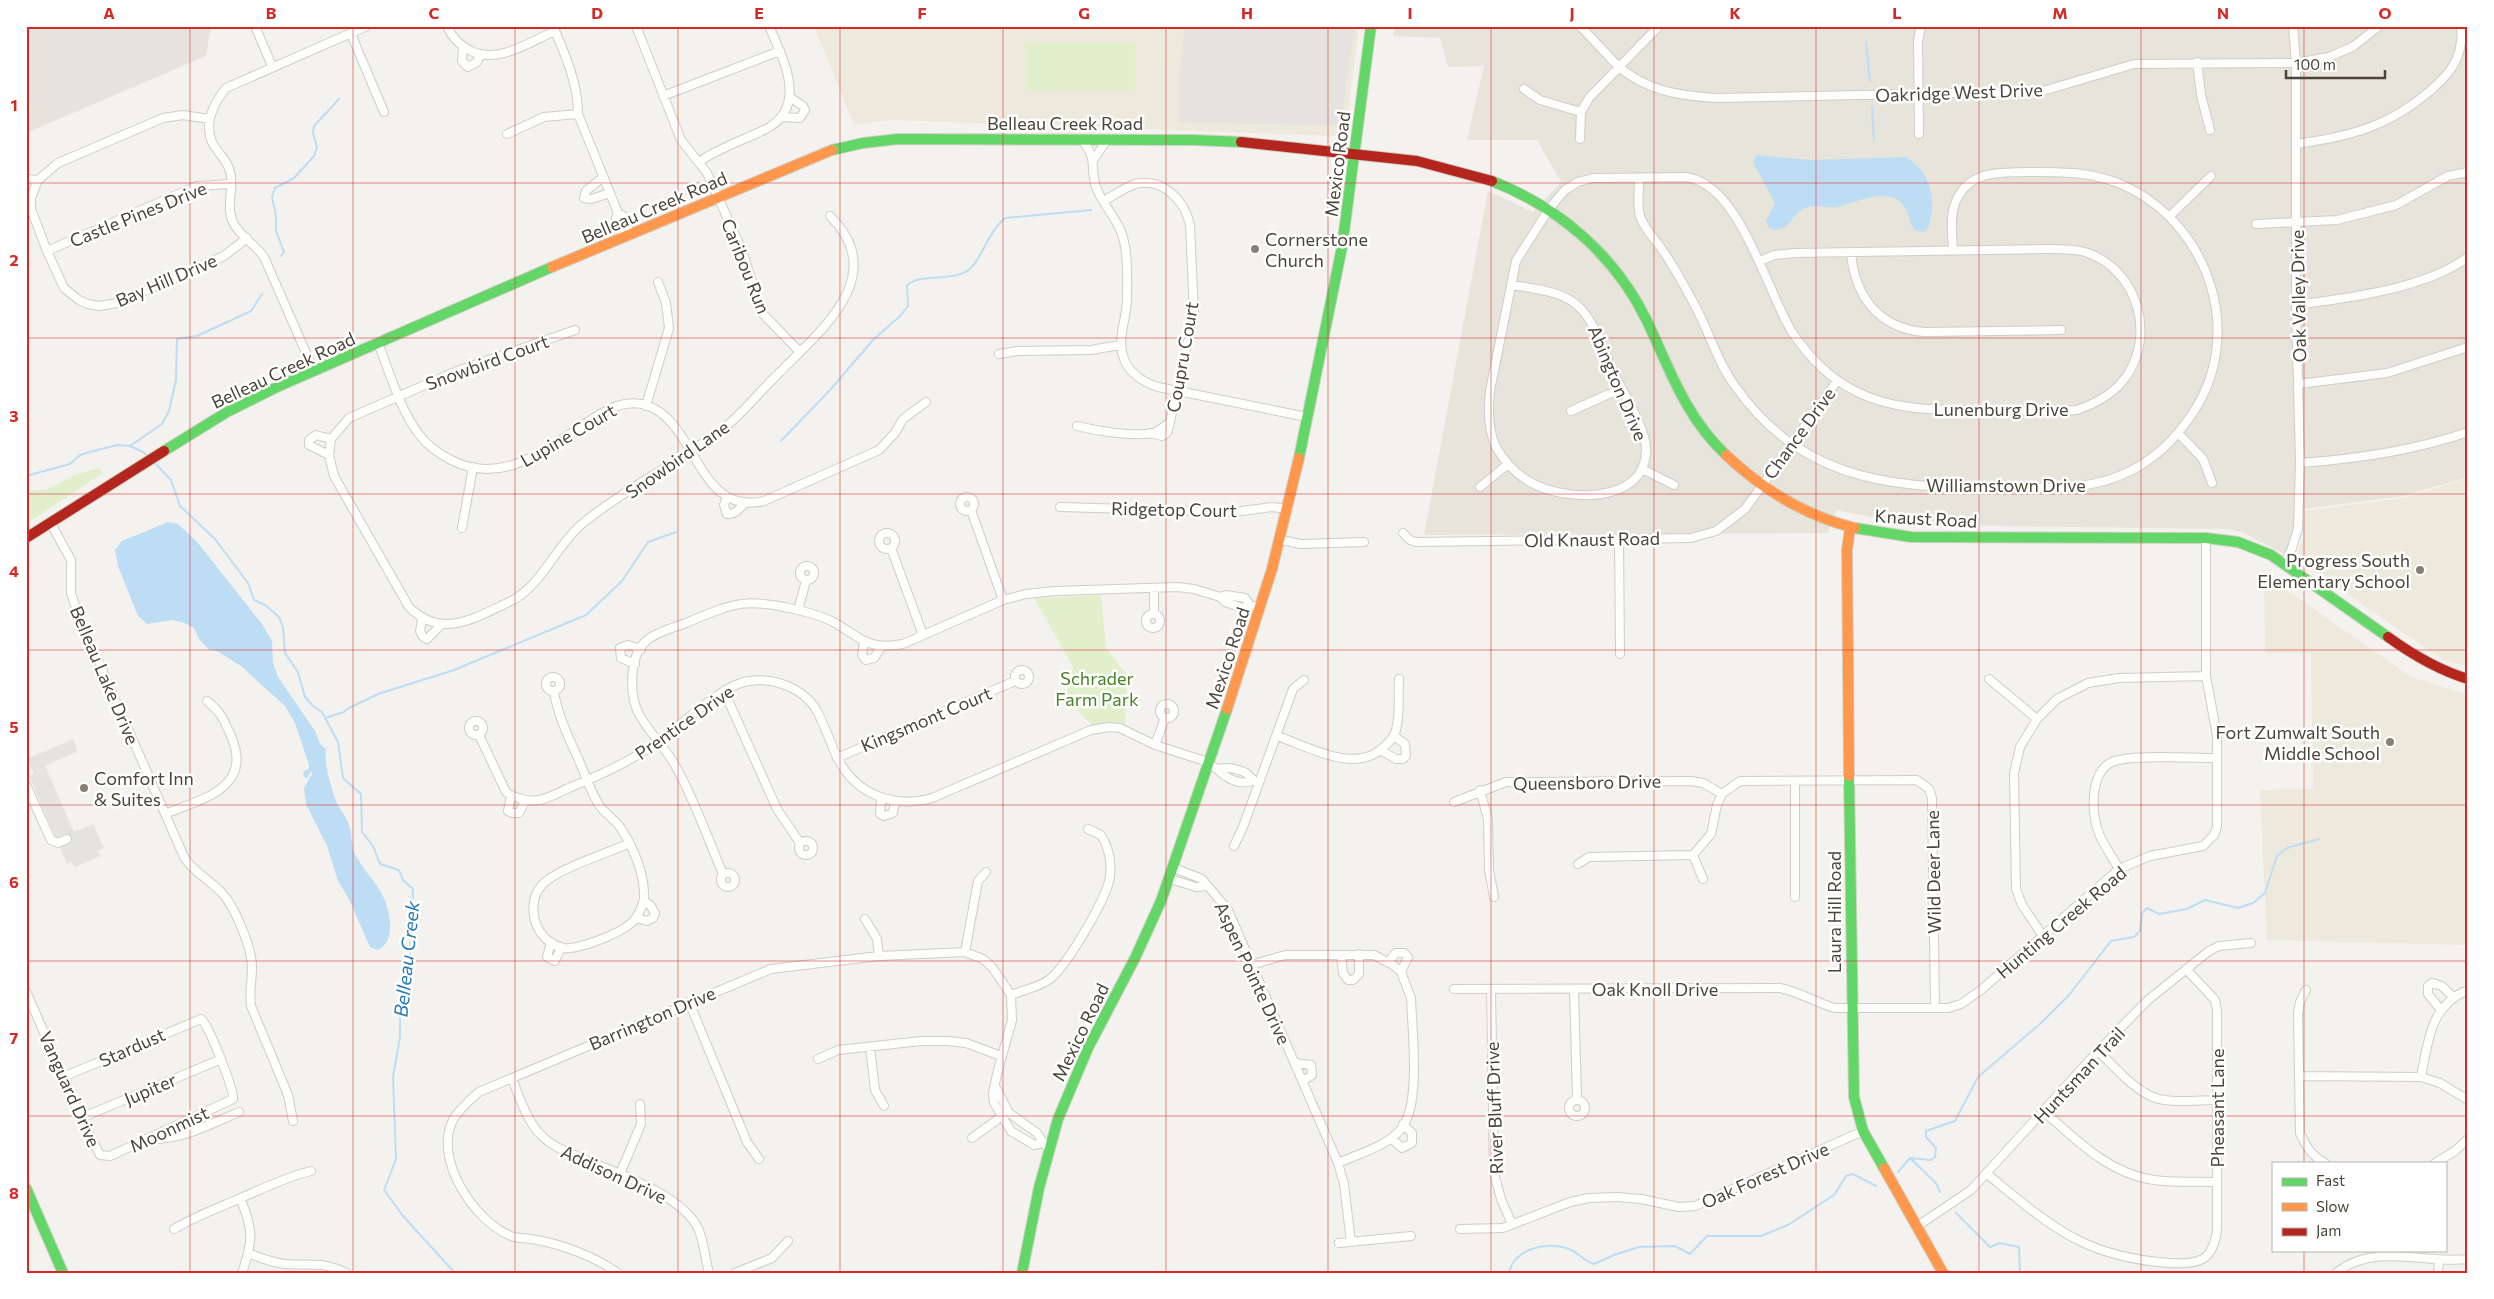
<svg xmlns="http://www.w3.org/2000/svg" width="2494" height="1299" font-family="Commissioner,sans-serif">
<style>
.residential{fill:#e7e4db}
.industrial{fill:#e6e2dd}
.education{fill:#eee9dd}
.green{fill:#e1efcd}
.parking{fill:#e5e3df}
.water{fill:#bcddf3}
.lines{fill:none;stroke-linecap:round;stroke-linejoin:round}
.stream{stroke:#bcddf3;stroke-width:2}
.street-casing{stroke:#cfcdc8;stroke-width:10}
.fast-casing{stroke:#d3cfc4;stroke-width:12}
.slow-casing{stroke:#d3cfc4;stroke-width:12}
.jam-casing{stroke:#d3cfc4;stroke-width:12}
.street{stroke:#fdfdfc;stroke-width:8}
.fast{stroke:#63d668;stroke-width:10}
.slow{stroke:#ff974d;stroke-width:10}
.jam{stroke:#b3261e;stroke-width:10}
.grid{fill:none;stroke:#d62828;stroke-width:1;stroke-opacity:0.55}
.poi-dot{fill:#868178;stroke:#fff;stroke-width:2}
.labels{text-anchor:middle;dominant-baseline:central;stroke-width:5;stroke-linejoin:round;paint-order:stroke}
.street-label{font-size:18px;fill:#4b4438;stroke:#fff}
.poi-label{font-size:18px;fill:#4b4438;stroke:#fff;text-anchor:start}
.park-label{font-size:18px;fill:#498226;stroke:#fff}
.water-label{font-size:19px;font-style:italic;fill:#287ab6;stroke:#fff}
.neatline{fill:none;stroke:#d62828;stroke-width:2}
.grid-label{font-size:16px;text-anchor:middle;font-weight:bold;fill:#d62828}
</style>
<rect width="100%" height="100%" fill="#f3f2ee"/>
<path class="residential" d="M1395,26H2468V477L2403,496L2303,509L2301,534L2294,559L2242,532L2226,529L1911,525L1836,510L1828,533L1424,535L1488,191L1533,212L1561,182L1537,140H1467L1484,66L1448,67L1440,38L1393,36Z"/>
<path class="industrial" d="M26,26H211L206,56L26,133Z"/>
<path class="education" d="M814,26H1359L1346,128L1336,136L891,120L854,125Z
M2468,478V666L2445,661L2296,559L2303,537L2304,511L2404,498Z
M2264,574L2411,677L2468,695V945L2267,940L2260,790L2313,789L2311,653H2265Z"/>
<path class="green" d="M1026,43H1135V90H1026Z
M99,468L103,473L26,524V491L48,489L74,475Z
M1101,595L1106,648L1127,675L1125,725L1093,726L1066,698L1073,667L1034,598Z"/>
<path class="parking" d="M1185,26H1355L1340,126L1179,122L1178,84Z
M73,739L78,751L45,766L74,832L93,824L104,848L98,851L100,856L75,867L72,862L67,864L29,776L34,774L27,759Z"/>
<path class="water" d="M1756,155L1811,160L1906,157C1932,172 1937,202 1928,228L1924,232L1914,230C1910,223 1909,215 1906,209C1892,184 1857,202 1838,207C1827,209 1813,203 1803,209C1790,217 1791,230 1773,230L1768,227L1766,221L1775,203L1753,162Z
M168,522L178,524L198,543L262,624L272,641L273,663L278,677L315,731L320,744L326,749C323,760 332,790 336,801C340,810 348,819 350,828C352,837 351,845 355,854C362,868 373,879 381,892C390,908 397,941 378,950L370,947L349,899L338,881L327,846L306,804L304,788L312,774L311,771L307,778L303,776L304,771L309,769V765L295,723L285,706L242,667L219,652L208,649L199,639L194,628L185,623L172,620L147,624L138,616L118,566L115,550L122,541Z"/>
<g class="lines">
<path class="stream" d="M1866,42L1870,81
M1872,107L1874,140
M281,256L284,252L276,231V216L272,197L275,188L294,178L314,156L317,147L313,133L314,126L339,99
M781,441L830,390L873,340L900,316L908,306L907,285C923,272 952,283 970,269C982,258 988,232 1005,218L1091,210
M130,446L162,424L169,411L176,380L177,339L197,336L251,311L262,294
M154,462L171,480L180,506L215,539L248,583L254,600L265,605L279,617L283,627L285,653L298,672L305,697L313,706L322,712L338,742L343,778L361,794L362,832L373,846L380,864L399,870L403,880L413,889L410,954L400,992V1037L393,1077L396,1159L384,1190L403,1216L455,1273
M26,476L70,464L80,455L90,452L117,445L130,446L143,452L149,457
M325,718L344,712L347,709L378,694L454,670L586,615L622,581L648,542L676,532
M1910,1158L1936,1183L1940,1192
M1898,1172L1910,1158L1931,1160L1935,1157L1936,1148L1926,1137V1131L1955,1121L1978,1077L2041,1023L2069,995L2111,941L2134,937L2140,931L2142,913L2147,908L2159,914L2187,909L2205,900L2238,908L2253,903L2265,893L2277,856L2287,848L2319,839
M1956,1213L1990,1247L2000,1243L2019,1247L2020,1273
M1509,1273C1514,1248 1549,1240 1571,1250C1580,1254 1584,1261 1594,1264L1614,1255L1639,1247L1675,1246L1690,1254L1707,1236H1761L1788,1225L1834,1195L1846,1176L1853,1174L1876,1186"/>
<g class="street-casing">
<path id="street" d="M255,26L272,66
M447,26C452,38 459,45 471,51C499,64 529,42 555,31
M553,26C565,54 578,83 578,114L618,213L616,218L623,236
M636,26L681,140L707,173L742,250L762,313L800,352
M1580,26C1593,39 1605,53 1618,66C1646,91 1681,96 1716,98L2043,91L2134,64L2296,63L2329,57L2354,46L2379,26
M351,34L384,112
M463,47L462,61L468,67L477,62L480,55
M2197,62L2201,95L2210,130
M1524,89L1540,100L1581,112
M663,96L780,51
M781,117L800,118L805,110L803,106L791,98
M210,119L183,115L163,118L58,163L38,180L31,198V209L47,251L64,288L79,300L88,304L99,306L117,303L224,256L247,238
M507,134L544,117L578,114
M1919,134L1918,41L1921,26
M1580,139L1581,112L1589,98L1659,26
M1082,140C1099,162 1089,166 1096,187C1101,201 1112,213 1119,227C1129,247 1127,277 1127,299C1127,319 1116,339 1124,359C1130,374 1143,382 1158,387L1307,417
M2297,144C2351,136 2388,127 2430,91C2452,72 2464,56 2461,26
M1094,159L1107,140
M700,161C721,147 744,140 766,129C809,106 783,59 769,26
M603,177L586,191L584,198L591,199L610,193
M26,179L38,180
M1639,179C1639,191 1637,205 1640,216C1644,229 1654,238 1661,248C1673,265 1683,283 1693,302C1709,330 1716,360 1735,386C1815,499 1926,487 2048,488C2111,488 2157,467 2192,414C2246,335 2210,226 2125,186C2094,171 2061,172 2026,172C2001,173 1974,170 1959,195C1949,211 1952,232 1953,250
M618,213L622,215L630,233
M2170,216L2211,176
M2256,224L2337,220L2396,205L2448,176L2468,172
M47,251L197,186L231,184
M1851,253C1855,296 1878,328 1924,332L2061,330
M1511,285C1579,294 1585,302 1610,365C1620,388 1646,427 1646,449C1647,505 1564,502 1530,482C1516,474 1504,461 1496,447C1488,430 1488,409 1490,391L1516,261L1549,209L1565,190L1578,182L1593,178L1686,177C1740,184 1767,292 1792,332C1808,356 1829,378 1855,391C1896,412 1942,410 1986,410C2016,411 2047,412 2077,410C2094,404 2110,396 2122,382C2158,339 2139,269 2085,252C2074,249 2062,249 2050,249L1795,253L1774,255L1760,261
M2296,305C2348,298 2425,289 2468,257
M575,330L457,371L349,418L331,439L329,455L334,476L409,607C441,639 473,619 509,602C542,587 555,546 583,523C625,489 675,464 719,432C741,416 758,393 778,374C820,331 891,276 830,216
M378,343C390,373 399,407 418,433C427,446 439,454 453,461C501,484 542,453 580,427C600,414 620,398 646,405C697,421 697,517 764,501L879,450L895,433L903,419L926,402
M999,354L1017,351L1091,350L1120,345
M314,371L264,257C255,244 239,236 233,222C226,207 233,191 231,176C229,161 218,154 212,142C204,123 214,103 226,88L367,26
M2299,384L2387,373L2468,347
M646,406L669,328L666,303L658,282
M1571,411L1620,389
M1077,426C1097,431 1133,437 1153,433C1159,431 1165,426 1170,422L1194,313L1190,225C1185,201 1163,177 1135,184C1124,188 1114,195 1104,201
M1150,433L1162,436L1167,433L1170,422
M2179,434L2203,459L2212,483
M329,455L309,445V440L316,435L331,439
M2300,463C2357,459 2413,451 2468,432
M1642,469L1674,485
M1480,487L1508,464
M960 504a7 7 0 1 1 14 0a7 7 0 1 1-14 0Z
M727,497L724,505L727,514C735,515 740,508 745,503
M1060,507L1235,512L1272,507L1288,509
M971,510L1003,600
M50,522L71,560V593L79,617L184,857C195,874 209,879 222,893C235,907 252,948 252,967C252,981 249,992 251,1006L288,1095L293,1121
M462,528L473,467
M1403,533L1410,540L1416,542L1691,538L1716,531L1745,509L1837,381
M879 541a8 8 0 1 1 16 0a8 8 0 1 1-16 0Z
M1619,539L1620,654
M1281,540L1301,544L1364,542
M891,548L923,635
M2284,563L2291,551L2298,529L2300,463L2296,305V63L2293,26
M800 573a7 7 0 1 1 14 0a7 7 0 1 1-14 0Z
M1154,588V614
M1220,597L1225,602L1243,608L1250,605
M798,610L806,581
M1146 621a7 7 0 1 1 14 0a7 7 0 1 1-14 0Z
M422,620L420,631L423,637L427,639L441,625
M864,642L862,655L866,660L874,658L882,646
M635,664L621,658L620,648L628,645L641,649
M1015 677a7 7 0 1 1 14 0a7 7 0 1 1-14 0Z
M546 684a7 7 0 1 1 14 0a7 7 0 1 1-14 0Z
M1989,679L2037,719
M724,691L777,809L800,843
M554,692C558,717 570,740 580,763C586,777 591,792 599,805C605,814 616,820 622,830C634,849 645,875 644,898C643,906 637,919 630,924C618,934 579,950 563,948C534,942 523,901 545,882C561,868 607,853 628,844
M1160 711a7 7 0 1 1 14 0a7 7 0 1 1-14 0Z
M469 728a7 7 0 1 1 14 0a7 7 0 1 1-14 0Z
M479,735L506,792C514,798 529,802 539,800C550,798 560,792 571,787C601,775 631,761 658,742C682,725 720,686 748,681C774,677 804,688 817,711C825,726 830,742 837,757C855,794 893,809 932,798L1091,730L1109,727L1120,728L1155,745L1202,760L1217,769C1226,767 1237,768 1246,773C1251,777 1252,781 1259,783
M1277,736C1310,747 1357,776 1386,745C1392,739 1396,734 1397,725C1400,711 1398,694 1399,679
M1155,745L1165,718
M1380,750L1396,759H1403L1406,756L1405,744L1394,736
M837,758L1015,681
M1217,769C1226,778 1240,786 1252,781
M26,785L51,840L58,843L67,839
M1480,790L1488,819L1489,870L1494,897
M511,795L508,811L512,813H519L526,800
M881,799L880,814L884,816L893,813L895,802
M1454,802L1506,782L1691,781L1703,783L1722,794
M165,814C202,799 254,788 231,736C224,720 221,712 207,701
M799 848a7 7 0 1 1 14 0a7 7 0 1 1-14 0Z
M1234,846L1243,827L1293,689L1304,680
M1693,855L1703,879
M1578,864L1589,857L1693,855L1711,834L1717,805L1722,794L1740,781L1917,780L1929,789L1932,798L1935,1008
M1174,868L1202,879L1228,910L1338,1163L1344,1184L1351,1242
M2119,869C2113,858 2105,847 2100,836C2091,815 2089,773 2112,762C2127,754 2196,758 2216,758
M721 880a7 7 0 1 1 14 0a7 7 0 1 1-14 0Z
M723,874C708,839 695,801 676,767C666,748 649,733 639,714C629,696 629,657 645,642C655,632 673,628 686,623C734,603 745,597 798,610C811,613 825,617 837,624C863,640 870,650 903,644L1003,600L1026,594L1055,591L1177,587L1194,589L1220,597L1226,595L1245,598L1250,605L1260,608
M1170,879L1196,887L1207,886
M1795,897V782
M636,918L647,921L653,918L655,913L650,905L644,901
M865,919L877,939L879,956
M2043,936L2022,905L2016,889L2014,773L2020,747L2037,719L2057,699L2088,683L2119,678L2206,676
M551,942L547,957L555,961L561,947
M965,952L978,881L986,872
M1341,955L1343,973L1348,980H1353L1359,974V954
M1388,962L1396,953H1404L1408,957L1401,972
M1251,965L1285,955H1374L1393,965L1401,972L1411,998C1412,1029 1421,1103 1402,1128C1388,1146 1358,1154 1338,1163
M1454,989L1780,988C1800,992 1816,1003 1835,1008H1948L1961,1004L1981,990L2119,869L2150,856L2203,846L2214,835L2217,827V736L2206,676V538
M1491,989L1494,1173L1501,1199L1512,1224
M1574,989L1577,1100
M2306,990L2300,1002L2298,1013L2300,1133C2306,1147 2312,1156 2325,1163
M26,991L81,1118L100,1155L110,1156L233,1099C234,1089 208,1023 201,1019L63,1077
M1011,995C1023,990 1040,987 1050,979C1067,965 1108,897 1110,876C1112,860 1109,848 1101,835L1088,829
M689,1002L747,1142L759,1159
M2441,1010L2428,994V986L2432,983L2442,986L2453,997
M870,1047L875,1090L884,1106
M2098,1051C2114,1066 2133,1089 2153,1097C2171,1104 2197,1100 2216,1100
M818,1059L838,1050L921,1041H948L966,1043L1001,1056
M1295,1063L1311,1065L1312,1075L1303,1081
M2299,1076L2421,1077L2440,1083L2468,1100
M2421,1077C2428,1042 2430,1005 2468,990
M512,1079C520,1098 527,1122 542,1136C555,1149 573,1154 589,1161C622,1175 681,1195 698,1228C704,1241 705,1259 709,1273
M995,1086L1009,1113L1037,1133L1045,1145
M1569 1108a8 8 0 1 1 16 0a8 8 0 1 1-16 0Z
M2045,1112C2077,1141 2110,1174 2154,1180C2174,1183 2196,1181 2216,1182
M81,1118L219,1060
M972,1138L1005,1114
M1391,1138L1402,1148L1412,1143V1133L1403,1124
M151,1139C185,1139 208,1125 239,1112
M2435,1163L2455,1151L2468,1139
M620,1174L641,1124L640,1104
M1987,1174C2051,1226 2083,1257 2169,1263C2199,1265 2213,1261 2217,1230V1010L2215,1000L2186,969
M240,1198C254,1230 253,1241 242,1273
M1916,1227L1971,1190L2098,1051L2148,1000L2209,951L2219,946L2251,943
M174,1229C196,1216 218,1208 241,1198C264,1188 286,1177 311,1171
M1460,1229L1503,1228L1570,1202L1589,1198L1616,1197L1641,1199L1679,1207L1695,1206L1863,1131
M1339,1243L1411,1236
M248,1253C261,1258 272,1263 286,1264C307,1266 326,1261 346,1273
M618,1273C595,1257 564,1245 537,1240C529,1238 519,1239 511,1236C474,1221 433,1159 453,1120C459,1109 470,1100 479,1092L771,969L879,956L965,952L983,959L992,967L1011,995L1012,1020L997,1074L993,1093L994,1103L1011,1131L1034,1145L1043,1143
M735,1273L772,1258L788,1241
M2336,1273C2374,1242 2424,1264 2468,1259
M2438,1273L2439,1260"/>
</g>
<g class="fast-casing">
<path id="fast" d="M832,150L863,143L898,139L1195,140L1241,142
M1492,181C1560,208 1615,255 1647,321C1670,370 1685,416 1726,455
M164,451L227,412L277,387L552,267
M1299,458L1342,247L1371,26
M1855,528L1911,537L2206,538L2238,542L2271,555L2388,637
M1849,776L1854,1097L1863,1131L1884,1168
M26,1188L63,1273
M1022,1273L1039,1188L1058,1119L1088,1048L1135,958L1161,901L1227,709"/>
</g>
<g class="slow-casing">
<path id="slow" d="M552,267L832,150
M1726,455C1763,490 1806,516 1855,528
M1227,709L1272,569L1299,458
M1849,776L1847,550L1850,528
M1884,1168L1943,1273"/>
</g>
<g class="jam-casing">
<path id="jam" d="M1241,142L1417,161L1492,181
M26,538L164,451
M2388,637C2413,655 2438,670 2468,679"/>
</g>
<use href="#street" class="street"/>
<use href="#fast" class="fast"/>
<use href="#slow" class="slow"/>
<use href="#jam" class="jam"/>
</g>
<path class="grid" d="M190,26V1273M353,26V1273M515,26V1273M678,26V1273M840,26V1273M1003,26V1273M1166,26V1273M1328,26V1273M1491,26V1273M1654,26V1273M1816,26V1273M1979,26V1273M2141,26V1273M2304,26V1163M26,183H2468M26,338H2468M26,494H2468M26,650H2468M26,805H2468M26,961H2468M26,1116H2468M2304,1250V1273"/>
<g class="poi-dot">
<circle cx="1255" cy="249" r="5"/>
<circle cx="2420" cy="570" r="5"/>
<circle cx="2390" cy="742" r="5"/>
<circle cx="84" cy="788" r="5"/>
</g>
<g class="labels">
<g class="street-label">
<text transform="translate(1959 92) rotate(-2)">Oakridge West Drive</text>
<text x="1065" y="123">Belleau Creek Road</text>
<text transform="translate(1337 164) rotate(-83)">Mexico Road</text>
<text transform="translate(654 207) rotate(-23)">Belleau Creek Road</text>
<text transform="translate(138 214) rotate(-22)">Castle Pines Drive</text>
<text transform="translate(746 266) rotate(68)">Caribou Run</text>
<text transform="translate(166 280) rotate(-23)">Bay Hill Drive</text>
<text transform="translate(2298 296) rotate(-91)">Oak Valley Drive</text>
<text transform="translate(1182 357) rotate(-80)">Coupru Court</text>
<text transform="translate(487 362) rotate(-20)">Snowbird Court</text>
<text transform="translate(283 370) rotate(-25)">Belleau Creek Road</text>
<text transform="translate(1618 383) rotate(67)">Abington Drive</text>
<text x="2001" y="409">Lunenburg Drive</text>
<text transform="translate(1799 433) rotate(-54)">Chance Drive</text>
<text transform="translate(568 435) rotate(-30)">Lupine Court</text>
<text transform="translate(677 459) rotate(-35)">Snowbird Lane</text>
<text x="2006" y="485">Williamstown Drive</text>
<text transform="translate(1174 509) rotate(1)">Ridgetop Court</text>
<text transform="translate(1926 518) rotate(3)">Knaust Road</text>
<text transform="translate(1592 539) rotate(-1)">Old Knaust Road</text>
<text transform="translate(1227 658) rotate(-72)">Mexico Road</text>
<text transform="translate(105 675) rotate(67)">Belleau Lake Drive</text>
<text transform="translate(926 719) rotate(-23)">Kingsmont Court</text>
<text transform="translate(684 722) rotate(-35)">Prentice Drive</text>
<text transform="translate(1587 782) rotate(-1)">Queensboro Drive</text>
<text transform="translate(1933 872) rotate(-91)">Wild Deer Lane</text>
<text transform="translate(1834 912) rotate(-90)">Laura Hill Road</text>
<text transform="translate(2061 922) rotate(-40)">Hunting Creek Road</text>
<text transform="translate(1253 973) rotate(65)">Aspen Pointe Drive</text>
<text x="1655" y="989">Oak Knoll Drive</text>
<text transform="translate(652 1018) rotate(-23)">Barrington Drive</text>
<text transform="translate(1080 1032) rotate(-64)">Mexico Road</text>
<text transform="translate(132 1047) rotate(-24)">Stardust</text>
<text transform="translate(2079 1075) rotate(-47)">Huntsman Trail</text>
<text transform="translate(70 1089) rotate(66)">Vanguard Drive</text>
<text transform="translate(150 1089) rotate(-23)">Jupiter</text>
<text transform="translate(1494 1108) rotate(-92)">River Bluff Drive</text>
<text transform="translate(2217 1108) rotate(-90)">Pheasant Lane</text>
<text transform="translate(169 1129) rotate(-25)">Moonmist</text>
<text transform="translate(614 1174) rotate(25)">Addison Drive</text>
<text transform="translate(1765 1175) rotate(-24)">Oak Forest Drive</text>
</g>
<g class="poi-label">
<text x="1265" y="239">Cornerstone<tspan x="1265" dy="21">Church</tspan></text>
<text x="2410" y="560" text-anchor="end">Progress South<tspan x="2410" dy="21">Elementary School</tspan></text>
<text x="2380" y="732" text-anchor="end">Fort Zumwalt South<tspan x="2380" dy="21">Middle School</tspan></text>
<text x="94" y="778">Comfort Inn<tspan x="94" dy="21">&amp; Suites</tspan></text>
</g>
<g class="park-label">
<text x="1097" y="678">Schrader<tspan x="1097" dy="21">Farm Park</tspan></text>
</g>
<g class="water-label">
<text transform="translate(406 959) rotate(-84)">Belleau Creek</text>
</g>
</g>
<rect width="2494" height="1299" fill="none" stroke="#ffffff" stroke-width="55"/>
<rect x="2272" y="1162" width="175" height="90" fill="#ffffff" stroke="#b7b4af"/>
<rect x="2282" y="1178" width="25" height="8" fill="#63d668" stroke="#b7b4af"/>
<text x="2316" y="1186" font-size="15" fill="#4b4438">Fast</text>
<rect x="2282" y="1203" width="25" height="8" fill="#ff974d" stroke="#b7b4af"/>
<text x="2316" y="1212" font-size="15" fill="#4b4438">Slow</text>
<rect x="2282" y="1228" width="25" height="8" fill="#b3261e" stroke="#b7b4af"/>
<text x="2316" y="1236" font-size="15" fill="#4b4438">Jam</text>
<path d="M2286 70v8h99v-8" fill="none" stroke="#4b4438" stroke-width="2.5"/>
<text x="2294" y="70" font-size="15" fill="#4b4438" stroke="#ffffff" stroke-width="4" paint-order="stroke">100 m</text>
<rect x="28" y="28" width="2438" height="1244" class="neatline"/>
<g class="grid-label">
<text x="109" y="19">A</text>
<text x="271" y="19">B</text>
<text x="434" y="19">C</text>
<text x="597" y="19">D</text>
<text x="759" y="19">E</text>
<text x="922" y="19">F</text>
<text x="1084" y="19">G</text>
<text x="1247" y="19">H</text>
<text x="1410" y="19">I</text>
<text x="1572" y="19">J</text>
<text x="1735" y="19">K</text>
<text x="1897" y="19">L</text>
<text x="2060" y="19">M</text>
<text x="2223" y="19">N</text>
<text x="2385" y="19">O</text>
<text x="14" y="111">1</text>
<text x="14" y="266">2</text>
<text x="14" y="422">3</text>
<text x="14" y="577">4</text>
<text x="14" y="733">5</text>
<text x="14" y="888">6</text>
<text x="14" y="1044">7</text>
<text x="14" y="1199">8</text>
</g>
</svg>
